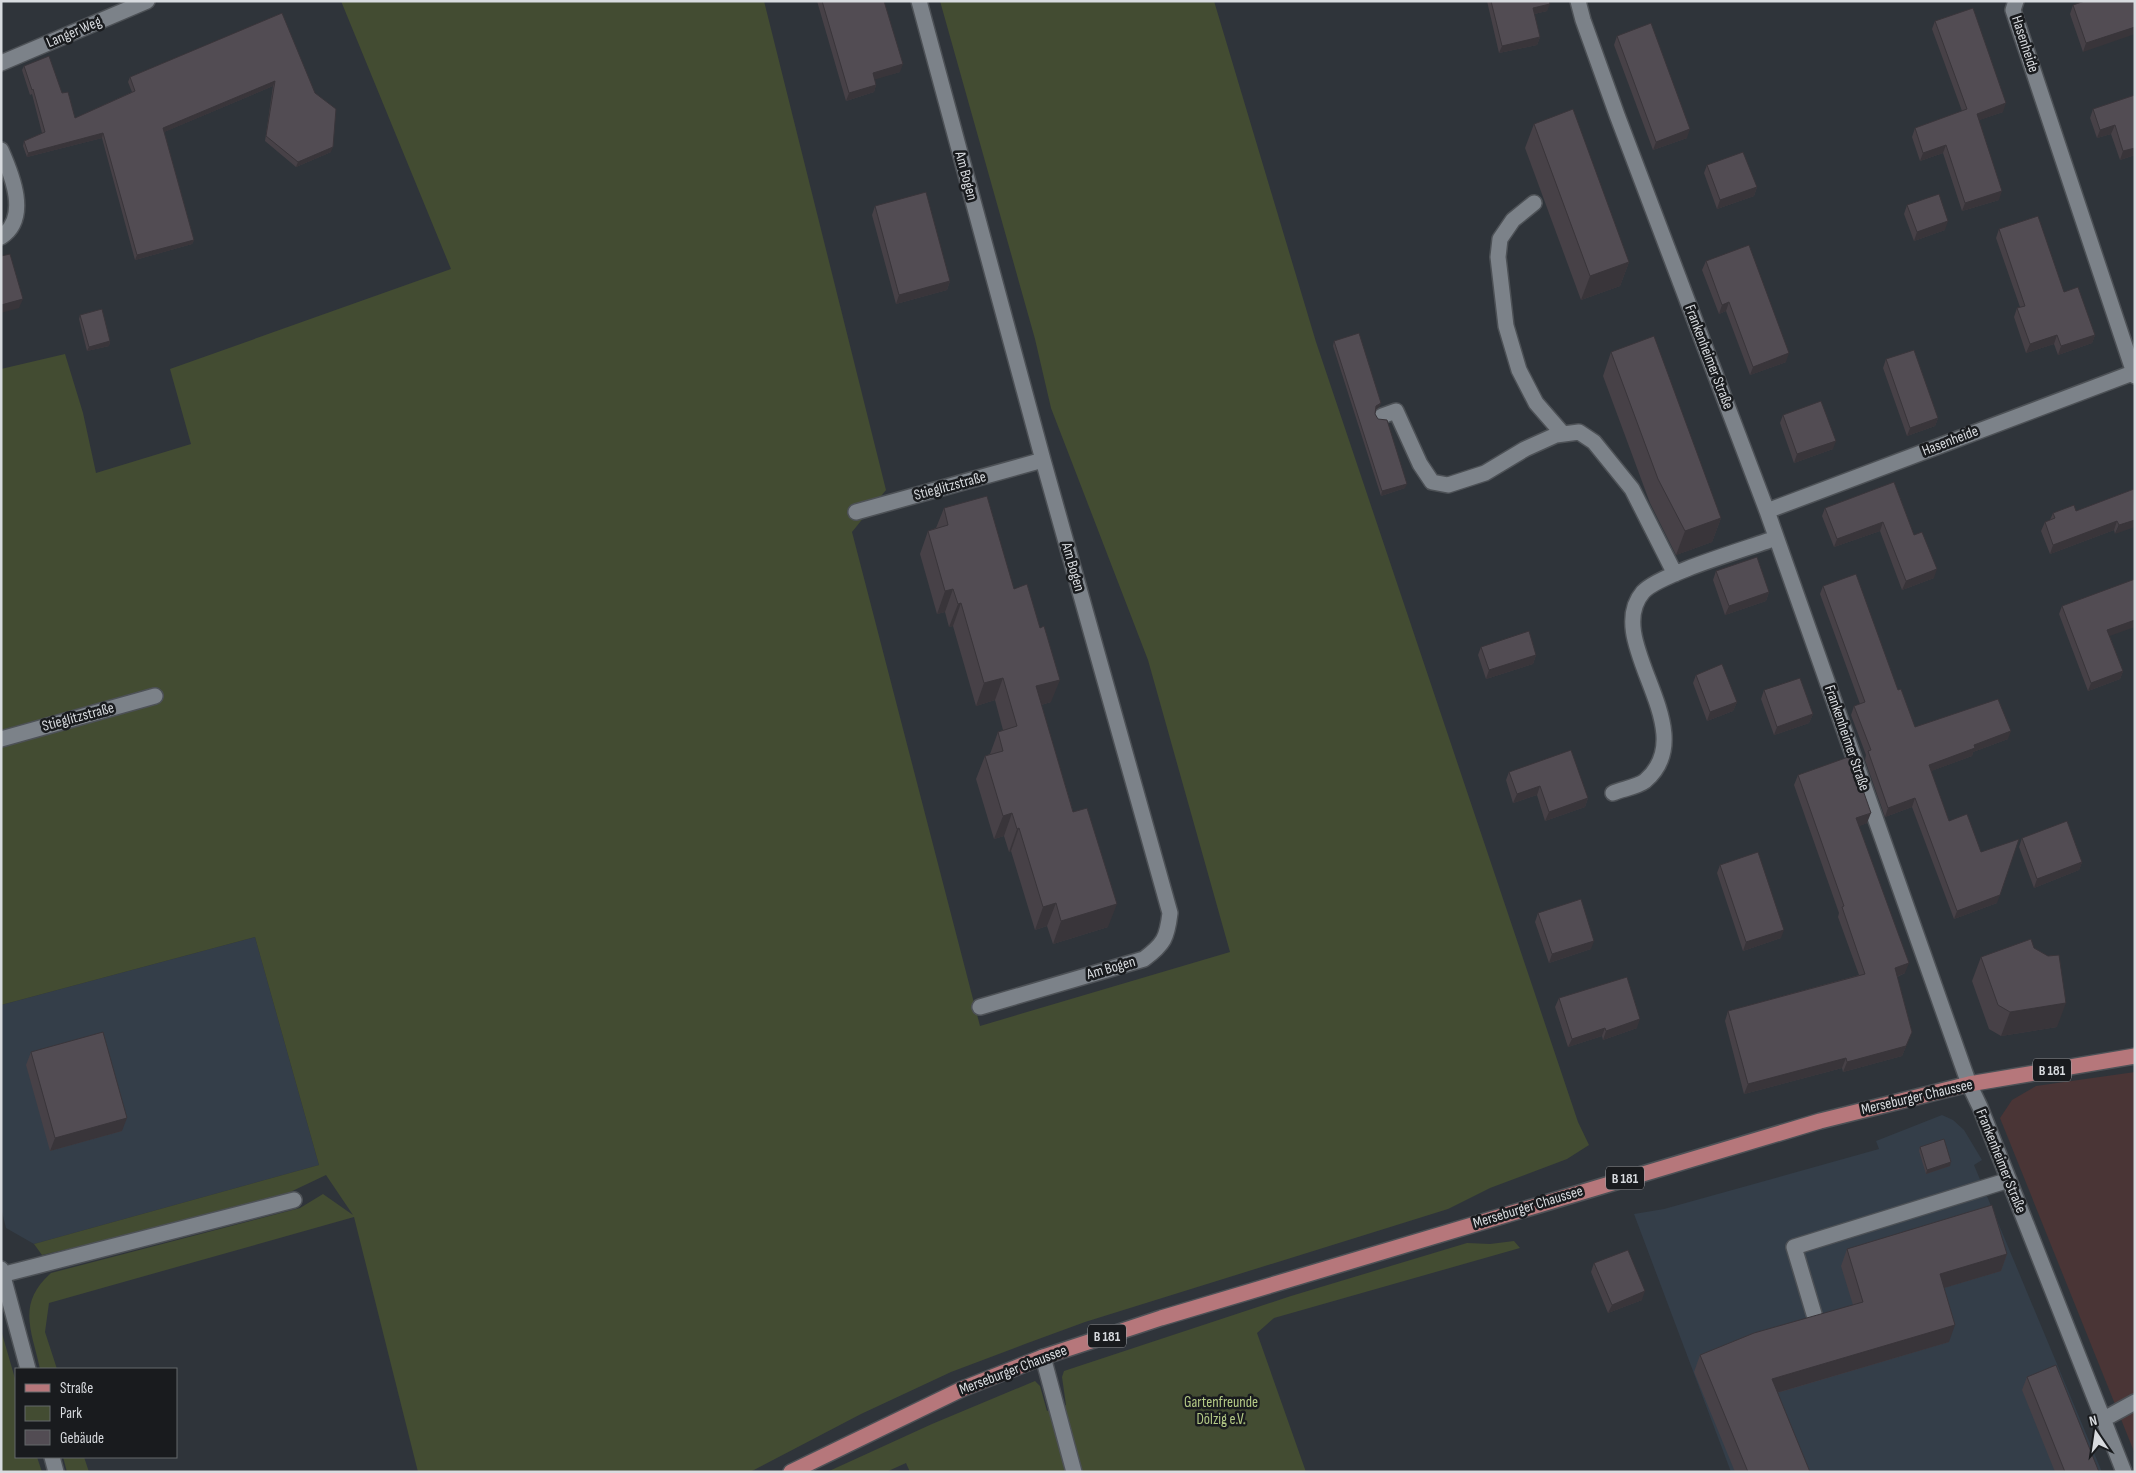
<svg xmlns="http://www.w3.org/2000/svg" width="2136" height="1473" font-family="'Sofia Sans Condensed',sans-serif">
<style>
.commercial{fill:#4a3536}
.built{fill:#343e49}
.green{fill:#434c32}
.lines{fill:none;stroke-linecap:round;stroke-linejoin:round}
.minor-casing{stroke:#4d5156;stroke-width:18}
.major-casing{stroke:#4d5156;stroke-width:18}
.minor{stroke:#7c8289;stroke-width:15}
.major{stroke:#b6777b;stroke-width:15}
.wall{fill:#474147}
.shaded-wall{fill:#39353a}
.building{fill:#524c53;stroke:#39353a}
.labels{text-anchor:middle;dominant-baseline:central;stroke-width:5;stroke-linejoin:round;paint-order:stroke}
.shield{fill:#191b1e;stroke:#9fa1a5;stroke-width:1}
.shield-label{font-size:14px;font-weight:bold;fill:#d8dbdf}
.street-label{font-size:15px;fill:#d8dbdf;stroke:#191b1e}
.park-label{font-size:15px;fill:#b5cb87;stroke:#191b1e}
</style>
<rect width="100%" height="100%" fill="#2f343a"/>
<path class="commercial" d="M2135,1072V1454L2000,1118L2012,1100L2036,1086Z"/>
<path class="built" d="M255,937L319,1165L34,1244L6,1228L1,1208V1005Z
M1942,1115L1953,1120L1964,1130L1982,1160L1974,1165L2102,1472H1731L1634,1214L1664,1209L1879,1149L1876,1141Z"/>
<path class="green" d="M341,1H764L886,490L852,532L980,1026L1230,952L1148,660L1051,408L1035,339L940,1H1214L1316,342L1578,1122L1589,1145L1567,1159L1490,1188L1448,1209L1085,1322L1025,1344L951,1372L861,1414L750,1472H418L354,1217L49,1303L45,1332L57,1369H40C32,1331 16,1304 51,1273L300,1208L323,1194L353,1215L326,1175L286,1194L129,1235L42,1255L34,1244L319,1165L255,937L1,1005V369L65,354L83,413L96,473L191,444L170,369L451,269Z
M1514,1241L1520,1248L1274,1318L1257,1333L1306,1472H910L906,1463L886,1472H827L932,1424L1035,1381L1040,1386L1047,1411L1066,1405L1062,1377L1064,1371L1291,1296L1467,1243L1490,1244Z
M1,1330L16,1382V1457H37L42,1472H1Z
M63,1457H84L89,1472H67Z"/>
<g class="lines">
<g class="minor-casing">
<path id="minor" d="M919,1L1043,460L1170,913C1167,938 1164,944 1144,959L980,1007
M1578,1L1583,20L1617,115L1767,511L1969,1084L1980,1107L2124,1472
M2016,1L2013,10L2135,376
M1,63L147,1
M1,150C12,175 30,218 1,237
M1534,203L1513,220L1500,239L1498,257L1506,326L1519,370L1536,403L1563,434
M1382,416L1396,411L1420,464L1432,482L1448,485L1485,473L1525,449L1556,435L1579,432L1594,442L1632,489L1675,574
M1767,511L2135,372
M856,512L1043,460
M1,739L155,696
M1613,793C1622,789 1637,787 1645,781C1705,730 1601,641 1643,592C1659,574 1749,548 1776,538
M1,1269L28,1369
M1,1275L294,1200
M1814,1314L1794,1247L2009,1180
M1043,1357L1074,1472
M2104,1419L2135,1402
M52,1457L56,1472"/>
</g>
<g class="major-casing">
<path id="major" d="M791,1472L962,1389L1043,1357L1161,1318L1820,1121L1969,1084L2135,1056"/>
</g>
<use href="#minor" class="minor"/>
<use href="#major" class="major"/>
</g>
<path class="wall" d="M817,1H884L900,72L874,79L876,85L874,92L846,101Z
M1487,1H1549L1547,11L1534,14L1540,37L1537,45L1499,53Z
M2135,1L2083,52L2070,14L2073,5Z
M282,13L331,152L296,167L265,141L273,86L164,132L194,240L192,244L135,260L102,138L27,157L23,146L24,141L42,133L32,94L30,95L22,70L24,66L62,93L75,118L132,92L128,82L130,77Z
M1935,21L2003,112L1979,120L1999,200L1962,211L1943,153L1920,161L1912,137L1915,128L1962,111L1932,29Z
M1617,36L1687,138L1653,150L1614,45Z
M2135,95V155L2120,160L2111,134L2097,138L2090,118L2093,109Z
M1534,124L1629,262L1620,286L1581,300L1525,148Z
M1707,165L1757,187L1754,196L1717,209L1704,173Z
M1907,205L1945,230L1914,241L1904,214Z
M875,206L950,281L947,290L896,304L872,215Z
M1999,229L2064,292L2095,335L2092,343L2058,355L2054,344L2026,353L2014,317L2017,308L2020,307L1996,238Z
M1706,261L1786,362L1750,375L1726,311L1719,314L1702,270Z
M80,315L110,341L109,346L87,351L79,319Z
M1334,341L1381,403L1379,407L1376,410L1375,414L1405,488L1381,496L1333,346Z
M1611,352L1721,518L1712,542L1676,555L1650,503L1603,376Z
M1886,359L1938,418L1935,426L1907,436L1883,368Z
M1783,415L1833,449L1794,463L1780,423Z
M1894,482L1914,535L1934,578L1902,590L1880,531L1834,547L1822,516L1825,508Z
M2134,489L2115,534L2114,530L2050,554L2041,531L2045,522L2050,520L2053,513L2076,511Z
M944,508L1014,589L1051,702L1041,705L1108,927L1053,944L1047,926L1035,930L1011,851L1009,852L1004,836L994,839L976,779L985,756L990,754L998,732L1003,730L995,700L976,706L953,626L949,627L945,612L937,614L920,554L928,531L936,528Z
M1716,571L1769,592L1766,601L1725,615L1713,580Z
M1823,586L1898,690L1915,727L2008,739L1973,752L1972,756L1931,771L1949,821L1997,903L1954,919L1912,807L1885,817L1865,760L1866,755L1851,715L1854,706L1860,704L1820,594Z
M2062,606L2110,637L2123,671L2120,679L2088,691L2059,614Z
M1481,647L1536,655L1533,664L1486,679L1478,655Z
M1696,675L1737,702L1733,711L1707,721L1693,683Z
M1764,690L1813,714L1809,723L1774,735L1761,699Z
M1509,772L1588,798L1585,807L1545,821L1537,795L1513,803L1506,780Z
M1798,775L1867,823L1859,826L1905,973L1897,977L1912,1032L1902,1056L1843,1072L1842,1068L1744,1094L1725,1021L1728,1011L1859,975L1838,917L1839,913L1794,785Z
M2022,838L2082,862L2079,870L2034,888L2019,847Z
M1720,865L1781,938L1743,951L1717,873Z
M1538,913L1591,949L1549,963L1535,922Z
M1981,957L2057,1027L2001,1036L1989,1029L1972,981Z
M1559,998L1637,1028L1603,1040L1602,1036L1568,1047L1555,1007Z
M31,1052L122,1131L50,1151L26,1065Z
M1920,1147L1950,1166L1926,1174L1919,1151Z
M1847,1249L2007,1254L2001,1271L1944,1288L1949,1342L1777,1393L1810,1472H1735L1694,1372L1700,1355L1853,1305L1841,1266Z
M1594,1263L1642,1300L1608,1313L1591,1272Z
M2027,1377L2099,1472H2055L2022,1390Z"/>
<path class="shaded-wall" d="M1550,4L1547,11L1530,15L1533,8Z
M2135,27V34L2083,52L2086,43Z
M1540,37L1537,45L1499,53L1502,46Z
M903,64L900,72L870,81L873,73Z
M275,81L273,86L162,133L163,128Z
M876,85L874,92L846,101L849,93Z
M2006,103L2003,112L1974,122L1977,114Z
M2115,125L2111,134L2097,138L2100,130Z
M1690,129L1687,138L1653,150L1656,142Z
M103,133L102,138L27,157L28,153Z
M1946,145L1943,153L1920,161L1923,153Z
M333,147L331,152L296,167L298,162Z
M2135,148V155L2120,160L2123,151Z
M1757,187L1754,196L1717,209L1720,200Z
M2002,191L1999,200L1962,211L1965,203Z
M1948,221L1945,230L1914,241L1917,232Z
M194,240L192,244L135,260L137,255Z
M1629,262L1620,286L1581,300L1590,276Z
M950,281L947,290L896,304L899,295Z
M23,299L19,308L1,313V305Z
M1729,302L1726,311L1719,314L1722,305Z
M2057,335L2054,344L2026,353L2030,344Z
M2095,335L2092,343L2058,355L2061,346Z
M110,341L109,346L87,351L89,347Z
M1789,353L1786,362L1750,375L1753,367Z
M1381,403L1379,407L1375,410L1376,406Z
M1938,418L1935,426L1907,436L1910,428Z
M1836,441L1833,449L1794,463L1797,454Z
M1407,484L1405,488L1381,496L1382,491Z
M1721,518L1712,542L1676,555L1685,531Z
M2135,520V527L2115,534L2119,525Z
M2117,521L2114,530L2050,554L2053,545Z
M1883,522L1880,531L1834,547L1837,539Z
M1937,569L1934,578L1902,590L1906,581Z
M953,589L945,612L937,614L945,591Z
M1769,592L1766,601L1725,615L1729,606Z
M961,603L953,626L949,627L958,604Z
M2135,620V627L2104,638L2107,630Z
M1536,655L1533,664L1486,679L1489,670Z
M2123,671L2120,679L2088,691L2091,683Z
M1003,678L995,700L976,706L984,683Z
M1060,680L1051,702L1027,709L1036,686Z
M1737,702L1733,711L1707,721L1710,712Z
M1813,714L1809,723L1774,735L1777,727Z
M2011,731L2008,739L1973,752L1972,756L1926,773L1929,765L1974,745Z
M1540,786L1537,795L1513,803L1517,794Z
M1588,798L1585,807L1545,821L1549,812Z
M1915,798L1912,807L1885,817L1888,808Z
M1012,813L1004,836L994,839L1003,816Z
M1871,813L1867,823L1853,829L1856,818Z
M1019,828L1011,851L1009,852L1017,829Z
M2082,862L2079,870L2034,888L2037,879Z
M2000,895L1997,903L1954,919L1957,911Z
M1056,903L1047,926L1035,930L1043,907Z
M1117,904L1108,927L1053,944L1061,921Z
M1784,930L1781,938L1743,951L1746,942Z
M1594,941L1591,949L1549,963L1552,954Z
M1909,963L1905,973L1891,979L1895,968Z
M2066,1003L2057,1027L2001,1036L2010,1012Z
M1640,1019L1637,1028L1603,1040L1606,1031Z
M1605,1028L1602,1036L1568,1047L1572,1039Z
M1912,1032L1902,1056L1843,1072L1847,1062Z
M1846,1058L1842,1068L1744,1094L1748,1084Z
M127,1118L122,1131L50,1151L55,1138Z
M1951,1162L1950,1166L1926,1174L1927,1170Z
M2007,1254L2001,1271L1934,1291L1940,1274Z
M1645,1291L1642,1300L1608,1313L1612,1305Z
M1955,1325L1949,1342L1766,1396L1772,1379Z"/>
<path class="building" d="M822,1H884L903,64L873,73L876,85L849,93Z
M1491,1H1549L1550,4L1533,8L1540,37L1502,46Z
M2085,1H2135V27L2086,43L2073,5Z
M1973,8L2006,103L1977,114L2002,191L1965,203L1946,145L1923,153L1915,128L1967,109L1935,21Z
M282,13L315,93L336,109L333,147L298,162L266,136L275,81L163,128L194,240L137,255L103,133L28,153L24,141L45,132L33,89L32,90L24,66L49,56L62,93L68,92L75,118L135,91L130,77Z
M1651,23L1690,129L1656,142L1617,36Z
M2135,95V148L2123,151L2115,125L2100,130L2093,109Z
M1573,109L1629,262L1590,276L1534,124Z
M1743,152L1757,187L1720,200L1707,165Z
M926,192L950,281L899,295L875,206Z
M1939,194L1948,221L1917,232L1907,205Z
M2038,216L2064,292L2078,287L2095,335L2061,346L2057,335L2030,344L2017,308L2025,306L1999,229Z
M1749,245L1789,353L1753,367L1729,302L1722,305L1706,261Z
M10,254L23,299L1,305V256Z
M102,309L110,341L89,347L80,315Z
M1359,333L1381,403L1376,406L1375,414L1378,419L1387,420L1407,484L1382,491L1334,341Z
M1654,336L1721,518L1685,531L1658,479L1611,352Z
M1914,350L1938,418L1910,428L1886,359Z
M1821,401L1836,441L1797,454L1783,415Z
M1894,482L1914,535L1922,532L1937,569L1906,581L1883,522L1837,539L1825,508Z
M2134,489L2135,520L2119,525L2117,521L2053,545L2045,522L2055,518L2053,513L2074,505L2076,511Z
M987,496L1014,589L1027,584L1040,628L1044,626L1060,680L1036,686L1073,812L1087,808L1117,904L1061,921L1056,903L1043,907L1019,828L1017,829L1012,813L1003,816L985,756L1003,751L998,732L1017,726L1003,678L984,683L961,603L958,604L953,589L945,591L928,531L948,525L944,508Z
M1757,557L1769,592L1729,606L1716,571Z
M1856,574L1898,690L1901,689L1915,727L1998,699L2011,731L1974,745L1975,748L1929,765L1949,821L1967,814L1981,852L2019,839L2000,895L1957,911L1915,798L1888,808L1868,751L1871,750L1854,706L1865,702L1823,586Z
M2135,579V620L2107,630L2123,671L2091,683L2062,606Z
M1529,631L1536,655L1489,670L1481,647Z
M1722,664L1737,702L1710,712L1696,675Z
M1800,678L1813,714L1777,727L1764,690Z
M1571,750L1588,798L1549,812L1540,786L1517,794L1509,772Z
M1851,756L1871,813L1856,818L1909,963L1895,968L1912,1032L1906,1046L1847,1062L1846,1058L1748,1084L1728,1011L1865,974L1842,907L1844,906L1798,775Z
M2067,821L2082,862L2037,879L2022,838Z
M1758,852L1784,930L1746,942L1720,865Z
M1581,899L1594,941L1552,954L1538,913Z
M2031,939L2034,948L2048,956L2059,955L2066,1003L2010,1012L1998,1005L1981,957Z
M1627,977L1640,1019L1606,1031L1605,1028L1572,1039L1559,998Z
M103,1032L127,1118L55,1138L31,1052Z
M1944,1139L1951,1162L1927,1170L1920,1147Z
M1992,1205L2007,1254L1940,1274L1955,1325L1772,1379L1810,1472H1748L1700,1355L1754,1333L1863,1302L1847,1249Z
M1628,1250L1645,1291L1612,1305L1594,1263Z
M2056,1365L2099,1472H2065L2027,1377Z"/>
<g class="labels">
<g class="shield">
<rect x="2033" y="1058.5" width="38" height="23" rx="4"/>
<rect x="1606" y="1166.5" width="38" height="23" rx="4"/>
<rect x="1088" y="1324.5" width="38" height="23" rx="4"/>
</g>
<g class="shield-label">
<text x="2052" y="1070">B 181</text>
<text x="1625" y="1178">B 181</text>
<text x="1107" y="1336">B 181</text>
</g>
<g class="street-label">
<text transform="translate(74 32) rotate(-23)">Langer Weg</text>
<text transform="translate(2025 44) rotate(72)">Hasenheide</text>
<text transform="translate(966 176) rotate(75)">Am Bogen</text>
<text transform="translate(1709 357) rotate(69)">Frankenheimer Straße</text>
<text transform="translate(1950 441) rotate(-21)">Hasenheide</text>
<text transform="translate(950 486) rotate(-15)">Stieglitzstraße</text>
<text transform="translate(1073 567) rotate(74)">Am Bogen</text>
<text transform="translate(78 717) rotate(-15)">Stieglitzstraße</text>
<text transform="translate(1847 738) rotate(71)">Frankenheimer Straße</text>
<text transform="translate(1111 968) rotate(-16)">Am Bogen</text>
<text transform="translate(1917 1097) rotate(-13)">Merseburger Chaussee</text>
<text transform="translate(2001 1161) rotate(68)">Frankenheimer Straße</text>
<text transform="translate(1528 1207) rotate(-17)">Merseburger Chaussee</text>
<text transform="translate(1013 1370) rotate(-21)">Merseburger Chaussee</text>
</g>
<g class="park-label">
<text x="1221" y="1402">Gartenfreunde<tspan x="1221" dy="17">Dölzig e.V.</tspan></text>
</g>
</g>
<rect width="2136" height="1473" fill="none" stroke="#d8dbdf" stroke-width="5"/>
<rect x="15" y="1368" width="162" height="90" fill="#191b1e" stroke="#65686b"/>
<rect x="25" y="1384" width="25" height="8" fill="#b6777b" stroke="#65686b"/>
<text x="60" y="1393" font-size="15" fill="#d8dbdf">Straße</text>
<rect x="25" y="1406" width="25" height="15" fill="#434c32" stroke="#65686b"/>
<text x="60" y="1418" font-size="15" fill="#d8dbdf">Park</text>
<rect x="25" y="1430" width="25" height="15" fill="#524c53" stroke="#65686b"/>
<text x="60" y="1443" font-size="15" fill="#d8dbdf">Gebäude</text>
<g transform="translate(2096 1433) rotate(347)" stroke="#191b1e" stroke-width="4" paint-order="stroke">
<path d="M0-4L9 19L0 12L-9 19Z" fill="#d8dbdf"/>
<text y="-8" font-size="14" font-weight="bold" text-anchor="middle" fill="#d8dbdf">N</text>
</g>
</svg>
